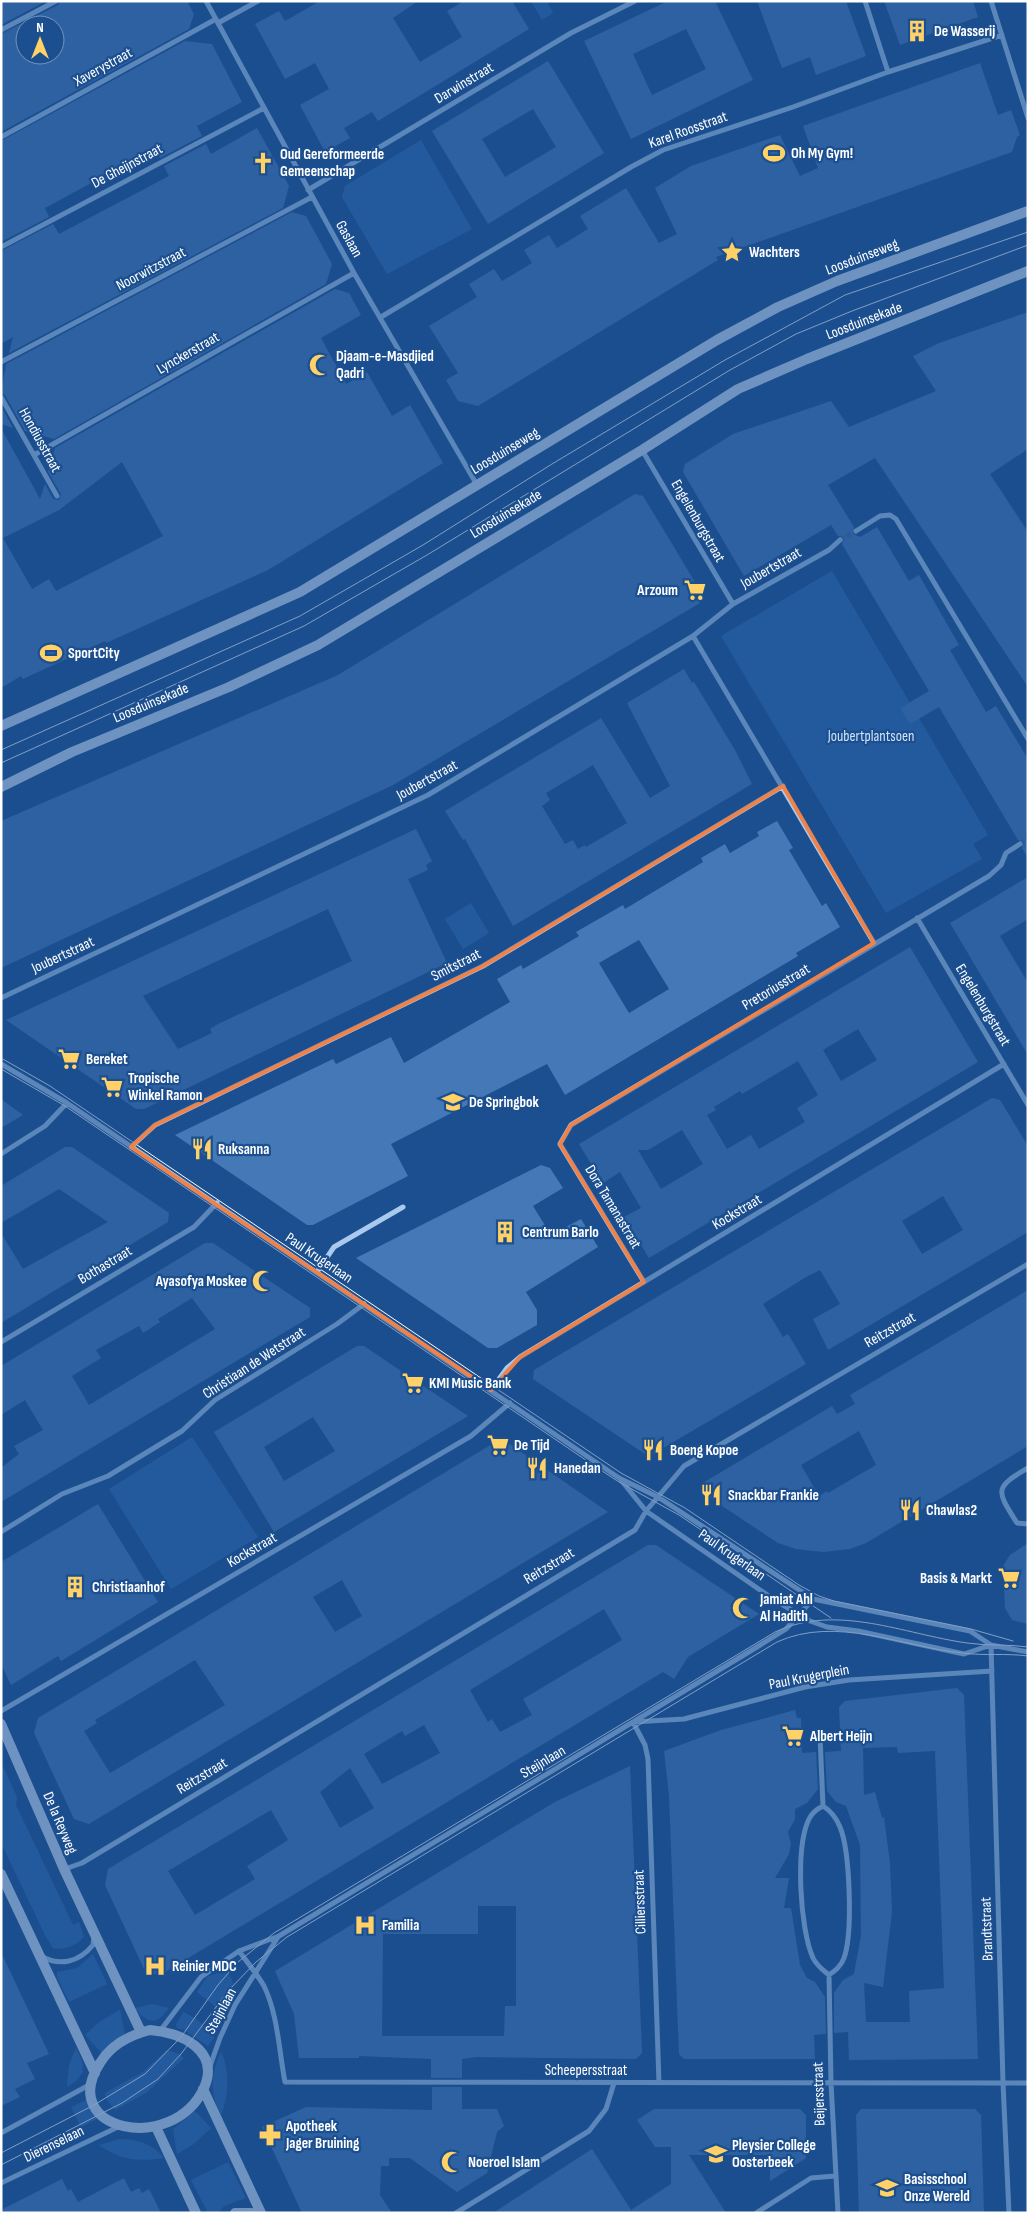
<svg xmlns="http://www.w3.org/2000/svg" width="1029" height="2214" font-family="'Sofia Sans Condensed',sans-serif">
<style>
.green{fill:#2e69ad}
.building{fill:#4478b7;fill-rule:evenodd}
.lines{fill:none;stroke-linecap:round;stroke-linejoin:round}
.street-tunnel{stroke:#3d69a0;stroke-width:5;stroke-dasharray:5 2.5;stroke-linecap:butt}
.street{stroke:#a9c9ee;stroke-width:5}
.secondary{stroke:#d6e6fa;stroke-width:10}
.tram{stroke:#fff;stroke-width:1}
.marked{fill:none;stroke:#ee8249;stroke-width:4;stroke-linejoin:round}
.labels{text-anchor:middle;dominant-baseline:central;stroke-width:4.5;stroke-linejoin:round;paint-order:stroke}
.poi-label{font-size:15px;font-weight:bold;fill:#fff;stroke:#1b4f8f;text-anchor:start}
.street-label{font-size:15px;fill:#fff;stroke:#1b4f8f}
.park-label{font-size:15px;fill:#cfe3fa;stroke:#1b4f8f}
</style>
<rect width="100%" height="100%" fill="#1b4f8f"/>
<path class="green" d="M531,1H547L553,13L542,20Z
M421,140L472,229L387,274L342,197L345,186Z
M832,571L988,835L973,844L982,859L886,913L721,636Z
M471,903L489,933L463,949L445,919Z
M192,1437L258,1537L171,1589L109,1489Z
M1,1762L17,1797L16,1805L73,1925L79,1922L84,1937C75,1946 66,1950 53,1948L46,1937L1,1843Z
M93,1954L107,1984L69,2002L57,1977V1972L77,1968Z
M224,1971C241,1980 229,2000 223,2013L197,1992L207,1977Z
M152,2004L169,2008C157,2025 148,2025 135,2008Z
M120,2010L125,2035L101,2052L85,2035L99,2022Z
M183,2012C196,2017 207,2027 214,2038L208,2046L184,2030L177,2028L176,2025Z
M76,2048L82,2061L83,2072L76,2081L67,2087L69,2065Z
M167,2050L179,2054L184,2058L146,2093L115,2110L107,2100L105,2093L143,2072Z
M221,2051C230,2072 229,2095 221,2115C209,2092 211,2075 221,2051Z
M86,2100L97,2119L81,2127L71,2107Z
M195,2111L211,2128L194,2144L177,2154L173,2129Z
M120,2139C138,2140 152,2143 164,2158C138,2162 120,2160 99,2145Z
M228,2162L246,2198L224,2206L218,2213H208L191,2180Z"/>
<path class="building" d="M1,1H46L1,25Z
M60,1H187L194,14L189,29L1,132V34L58,5ZM25,25H55V55H25Z
M320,1H418L393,18L420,62L462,37L447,11L464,1H512L529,29L378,121L372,112L344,128L350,138L325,152L300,105L329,89L315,63L285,79L255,24L279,11L285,21Z
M668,1H715L753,80L631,139L584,41ZM686,29L706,69L652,95L633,54Z
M757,1H846L866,56L816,75L810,57L782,68Z
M884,1H973L978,17L900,45Z
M185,41L212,44L242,102L197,126L202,136L160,158L154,149L45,208L49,217L1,242V141Z
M548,61L604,153L488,224L432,131ZM533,109L556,147L505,177L482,139Z
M980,63L998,115L1011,110L1020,135L1017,137L1012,152L716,257L718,260L478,406L458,401L446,380L458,373L429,326L477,297L469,284L494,269L502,281L532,263L524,250L549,235L557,248L588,229L580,216L626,188L659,243L677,234L655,188L691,166L780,135L800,176L818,168L803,126Z
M257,128L289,186L283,208L9,353L13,337L1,344V251L53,224L59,234L169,176L164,166L206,144L211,154Z
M292,212L306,216L332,264L326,284L54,439L25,431L5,395L1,393L6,364Z
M335,289L349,293L361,315L321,338L346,384L367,372L392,416L410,405L443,463L268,570L106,643L105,641L23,679L21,676L1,688V428L40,499L45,484L53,499L59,500L61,494L48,472L55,448ZM122,462L163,536L56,591L49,579L32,589L3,538L59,510Z
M1028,312V449L990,474L1028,532V687L875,458L828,485L854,527L853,534L860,537L877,527L909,581L919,575L959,645L950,650L986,712L996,706L1028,759V858L1022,848L1024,842L1018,840L939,707L910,724L900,708L929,691L842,544L844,537L838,536L831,525L744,576L683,472L685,464L733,434L831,401L849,427L936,391L913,356L939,343Z
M1,406L13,428L1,424Z
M635,494L643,496L674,547L702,594L700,603L393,785L1,968V821L338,675Z
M684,669L692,683L694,682L735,750L752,784L513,926L465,839L463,840L445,811L601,718L650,798L670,786L627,703ZM593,765L627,823L586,847L585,845L578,849L573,840L565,844L542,806L550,800L546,793Z
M777,821L793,848L789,850L822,906L826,903L840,927L796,953L798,956L565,1095L547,1064L391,1144L408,1176L313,1225H307L175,1135L333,1059L336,1064L391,1037L404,1063L510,1002L497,979L521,965L523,969L579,936L576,932L623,905L625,909L703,862L701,858L725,844L730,853L759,836L757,832ZM639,940L669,989L629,1013L599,963Z
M416,829L432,861L426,865L428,870L408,879L447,963L144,1109H136L6,1020ZM328,909L352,961L218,1024L210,1029L212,1033L178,1049L143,996Z
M1028,877V919L1000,936L1028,983V1055L950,923Z
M910,947L978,1062L649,1258L624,1217L641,1208L620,1172L603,1183L579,1144ZM858,1029L877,1060L841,1081L823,1050ZM798,1061L818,1095L797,1108L805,1122L759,1149L751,1135L727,1149L707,1115L716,1110L714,1107L740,1091L742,1094ZM682,1130L703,1164L661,1189L638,1150H648Z
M992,1098L1000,1100L1028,1146V1232L828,1350L813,1319L840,1304L820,1270L806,1277L763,1304L783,1337L788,1334L806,1364L653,1454H645L533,1379L534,1370ZM943,1196L963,1230L922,1254L902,1221Z
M1,1099L23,1115L1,1128Z
M65,1147H72L169,1213L168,1222L1,1323V1233L23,1269L108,1222L59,1189L1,1223V1186Z
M541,1165L550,1168L563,1188L533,1206L551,1235L581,1219L598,1247L526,1292L537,1310V1325L497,1348H488L356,1258Z
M205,1243H213L310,1308V1317L1,1502V1468L19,1454L14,1446L43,1430L25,1400L1,1415V1366ZM192,1298L215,1329L89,1405L72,1376L101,1358L96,1350L139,1326L143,1333L160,1322L158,1319Z
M1028,1290V1446L866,1543L850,1549L823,1552L796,1549L778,1543L701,1492V1484L832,1406L837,1414L855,1404L850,1395ZM859,1431L876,1465L828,1493L827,1491L819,1496L801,1465Z
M357,1346H364L468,1416L274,1532L214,1432ZM313,1417L335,1451L284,1481L264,1447Z
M497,1441H505L608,1512L112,1810L89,1824L74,1819L34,1733L38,1718ZM342,1580L362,1616L335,1632L313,1597ZM195,1660L225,1705L110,1773L84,1731L97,1723L95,1720Z
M98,1504L158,1602L61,1661L58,1656L11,1685L1,1664V1562Z
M1028,1543V1624L1012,1620L1005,1608L1003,1566L1010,1555Z
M648,1545H656L759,1614L688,1657L674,1679L663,1672L160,1975L145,1971L105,1885L108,1869ZM604,1609L622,1640L523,1699L532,1715L500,1732L492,1719L488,1722L470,1690ZM424,1725L440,1753L382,1784L364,1754L402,1731L405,1736ZM350,1768L374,1808L340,1828L320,1792ZM271,1810L288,1840L247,1866L255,1879L195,1915L168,1871Z
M957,1688L964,1695L978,2059L849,2060L848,2032L834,2033V1993L843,1980L854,1974L861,1935L860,1845L846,1806L836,1802L827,1791L825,1752L841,1751L839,1707L845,1701ZM897,1747L898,1753L935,1751L944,1988L909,1991L910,2022H866L864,1983L883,1987L892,1912L890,1863L884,1817L882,1818L875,1792L864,1795L863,1748Z
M795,1710L797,1718H801L802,1753L816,1752L818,1789L807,1803L795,1809V1819L788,1832L791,1844L789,1854L775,1878H789L784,1908H791L800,1965L807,1978L815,1982L825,1997L826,2034L814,2035L815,2059H684L679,2054L669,1795L664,1751L721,1730Z
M630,1766L642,2053L636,2059L477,2057L462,2059V2078H431V2059L359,2056V2058H299L294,2014L275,1971L555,1802ZM478,1906H516V2006H505L504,2036H382L383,1934H478Z
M1,1952L49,2054L27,2063L35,2079L15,2089L20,2097L1,2106Z
M432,2087H462V2109H497L504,2126L497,2132L487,2173L457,2192L410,2158H389V2166H381L380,2195L392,2213H302L262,2127L306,2107L432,2110Z
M654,2109H800L806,2115V2158L770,2181V2155H689L726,2213H493L592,2149L631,2210L671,2184V2147H655L637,2120Z
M861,2109H975L981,2115L984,2213H859L856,2115Z
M124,2178L131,2192L139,2188L142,2193L149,2189L161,2213H1V2210L62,2179L68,2191L71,2189L78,2202Z"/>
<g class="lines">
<path class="street-tunnel" d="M840,540L856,531
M1020,844L1028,839"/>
<path class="street" d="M206,1L354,273L477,485
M865,1L888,72
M991,1L1028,118
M218,23L258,1
M1,30L56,1
M1,137L216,19
M308,190L571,33L635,1
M1,247L264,108
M381,317L631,167L663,150L793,107L888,72L1002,35
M1,362L312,197
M1,397L57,496
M642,450L733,604
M34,455L354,273
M856,531L880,516L890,515L896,519L1028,739
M693,636L874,943
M917,918L1028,1105
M1,998L428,795L693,636L733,604L829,550L840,540
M1,1064L67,1103L619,1478L658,1497L813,1599L970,1631L991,1645L1028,1652
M131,1147L155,1125L483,966L783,786
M1,1154L45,1126L67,1103
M317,1272L334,1247L403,1207
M644,1282L560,1144L571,1125L989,876L1001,865L1006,853L1020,844
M1,1342L194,1227L217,1203
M491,1390L507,1368L520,1357L1004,1064
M1028,1468C993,1488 997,1491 1017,1523L1028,1524
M621,1480L646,1511L773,1599L810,1621L827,1627L858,1631L964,1654L991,1645
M1,1532L62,1494L108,1476L182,1431L215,1400L337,1324L364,1304
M991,1645L1003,2083L1009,2213
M1,1711L471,1436L510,1403
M820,1736L823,1806
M823,1806C831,1811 836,1817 840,1827C850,1851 853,1933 844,1958C841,1966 836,1970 829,1975C823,1970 817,1966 813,1958C800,1929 795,1848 809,1819C812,1813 817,1809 823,1806Z
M65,1869L82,1863L150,1822L635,1530L646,1511L684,1466L1028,1264
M239,1951C247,1962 257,1974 264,1986C278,2015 279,2051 285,2082L1028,2083
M41,1956C60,1967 79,1962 93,1945L94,1936
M829,1975L831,2083L838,2213
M160,2031L201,1977L239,1951L279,1936L757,1647L786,1629L813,1599
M209,2069L220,2038L235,2005L278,1937
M659,2083L648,1759L645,1745L633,1722L684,1719L805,1687L849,1680L992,1671
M1,2133L91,2084
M1,2183L118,2127
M456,2213L589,2131L606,2109L614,2083
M756,2213L811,2178L835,2176"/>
<path class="secondary" d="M1,726L300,592L717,340L778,307L837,281L1028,211
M1,787L72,752L229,687L318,645L642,450L738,389L807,359L1028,271
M1,1724L64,1869L141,2032
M1,1874L95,2073
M150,2030C180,2032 221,2050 204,2088C173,2155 56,2131 100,2063C111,2045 130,2035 150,2030Z
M203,2089L261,2213
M156,2127L196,2213
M235,2213H251"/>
<path class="tram" d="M1,750L300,616L423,545L552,464L725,360L845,295L1028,232
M1,763L304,626L427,555L730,370L796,334L852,311L1028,245
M1,1058L50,1086L621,1473L685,1508L799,1585L819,1596L834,1601L971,1629L1013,1641
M1,1069L65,1106L596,1467L619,1482L679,1515L831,1618
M1,2153L94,2105L145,2074L181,2037L218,1985L238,1962L274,1933L775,1632C837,1603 903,1634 967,1643C987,1646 1008,1644 1028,1647
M1,2165L122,2103L158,2079L181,2054L228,1991L256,1962L287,1937L777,1642C837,1615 901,1647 963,1653C985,1656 1006,1653 1028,1656"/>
</g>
<path d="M0 0H1029V2214H0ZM783,786L874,943L571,1125L560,1144L644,1282L520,1357L491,1390L131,1147L155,1125L483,966Z" fill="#1b4f8f" fill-opacity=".55" fill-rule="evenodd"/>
<path class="marked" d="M783,786L874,943L571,1125L560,1144L644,1282L520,1357L491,1390L131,1147L155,1125L483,966Z"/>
<defs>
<g id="building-bare" transform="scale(1.725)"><path d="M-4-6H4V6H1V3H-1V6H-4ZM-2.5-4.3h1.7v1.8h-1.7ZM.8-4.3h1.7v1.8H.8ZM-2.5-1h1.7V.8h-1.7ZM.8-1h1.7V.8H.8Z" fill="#ffd166" stroke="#1b4f8f" stroke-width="2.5" paint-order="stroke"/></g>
<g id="stadium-bare" transform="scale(1.725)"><path d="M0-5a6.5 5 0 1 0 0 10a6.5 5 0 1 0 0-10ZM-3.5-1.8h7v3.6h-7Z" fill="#ffd166" stroke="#1b4f8f" stroke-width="2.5" paint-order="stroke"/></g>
<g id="church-bare" transform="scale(1.725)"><path d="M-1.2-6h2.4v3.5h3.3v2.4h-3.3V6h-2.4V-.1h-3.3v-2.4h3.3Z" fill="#ffd166" stroke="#1b4f8f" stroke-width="2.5" paint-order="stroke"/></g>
<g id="sight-bare" transform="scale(1.725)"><path d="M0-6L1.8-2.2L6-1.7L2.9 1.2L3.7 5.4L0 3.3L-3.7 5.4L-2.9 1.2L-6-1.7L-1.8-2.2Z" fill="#ffd166" stroke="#1b4f8f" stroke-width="2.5" paint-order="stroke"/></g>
<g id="mosque-bare" transform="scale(1.725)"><path d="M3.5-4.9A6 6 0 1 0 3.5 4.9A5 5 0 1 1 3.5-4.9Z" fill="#ffd166" stroke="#1b4f8f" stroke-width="2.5" paint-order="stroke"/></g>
<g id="supermarket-bare" transform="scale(1.725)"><path d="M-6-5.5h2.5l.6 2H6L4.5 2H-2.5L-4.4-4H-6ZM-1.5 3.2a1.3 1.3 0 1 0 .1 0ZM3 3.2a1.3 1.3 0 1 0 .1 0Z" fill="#ffd166" stroke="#1b4f8f" stroke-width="2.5" paint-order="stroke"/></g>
<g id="school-bare" transform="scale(1.725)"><path d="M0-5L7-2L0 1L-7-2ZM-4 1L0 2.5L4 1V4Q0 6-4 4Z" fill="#ffd166" stroke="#1b4f8f" stroke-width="2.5" paint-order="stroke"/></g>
<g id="restaurant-bare" transform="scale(1.725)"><path d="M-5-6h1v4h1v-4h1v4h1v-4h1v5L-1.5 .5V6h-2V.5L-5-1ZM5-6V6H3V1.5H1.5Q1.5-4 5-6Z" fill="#ffd166" stroke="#1b4f8f" stroke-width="2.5" paint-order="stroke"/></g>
<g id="hospital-bare" transform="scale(1.725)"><path d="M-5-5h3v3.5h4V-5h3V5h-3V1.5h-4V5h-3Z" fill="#ffd166" stroke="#1b4f8f" stroke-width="2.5" paint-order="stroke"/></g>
<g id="pharmacy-bare" transform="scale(1.725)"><path d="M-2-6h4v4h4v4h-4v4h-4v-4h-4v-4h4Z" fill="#ffd166" stroke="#1b4f8f" stroke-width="2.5" paint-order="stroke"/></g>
</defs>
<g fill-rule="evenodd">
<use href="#building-bare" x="917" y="31"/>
<use href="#stadium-bare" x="774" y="153"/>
<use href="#church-bare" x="263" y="163"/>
<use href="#sight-bare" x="732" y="252"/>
<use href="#mosque-bare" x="320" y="365"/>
<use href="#supermarket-bare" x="695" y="590"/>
<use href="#stadium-bare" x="51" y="653"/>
<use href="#supermarket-bare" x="69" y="1059"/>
<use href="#supermarket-bare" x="112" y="1087"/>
<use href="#school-bare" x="453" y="1102"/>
<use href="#restaurant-bare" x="202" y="1149"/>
<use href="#building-bare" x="505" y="1232"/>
<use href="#mosque-bare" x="263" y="1281"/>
<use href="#supermarket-bare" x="413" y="1383"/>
<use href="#supermarket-bare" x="498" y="1445"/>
<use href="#restaurant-bare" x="653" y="1450"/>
<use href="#restaurant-bare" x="537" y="1468"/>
<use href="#restaurant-bare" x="711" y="1495"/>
<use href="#restaurant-bare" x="910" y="1510"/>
<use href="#supermarket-bare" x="1009" y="1578"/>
<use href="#building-bare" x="75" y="1587"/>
<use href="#mosque-bare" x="743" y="1608"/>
<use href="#supermarket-bare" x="793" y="1736"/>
<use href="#hospital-bare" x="365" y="1925"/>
<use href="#hospital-bare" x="155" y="1966"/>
<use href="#pharmacy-bare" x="270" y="2135"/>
<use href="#school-bare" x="716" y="2154"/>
<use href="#mosque-bare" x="452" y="2162"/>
<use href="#school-bare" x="887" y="2188"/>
</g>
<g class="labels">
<g class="poi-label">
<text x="934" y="31">De Wasserij</text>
<text x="791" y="153">Oh My Gym!</text>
<text x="280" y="154">Oud Gereformeerde<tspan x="280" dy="17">Gemeenschap</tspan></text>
<text x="749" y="252">Wachters</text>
<text x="336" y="356">Djaam-e-Masdjied<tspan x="336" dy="17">Qadri</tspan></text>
<text x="678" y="590" text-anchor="end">Arzoum</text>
<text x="68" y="653">SportCity</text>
<text x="86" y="1059">Bereket</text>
<text x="128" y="1078">Tropische<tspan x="128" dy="17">Winkel Ramon</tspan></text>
<text x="469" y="1102">De Springbok</text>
<text x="218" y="1149">Ruksanna</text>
<text x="522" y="1232">Centrum Barlo</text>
<text x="247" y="1281" text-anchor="end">Ayasofya Moskee</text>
<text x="429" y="1383">KMI Music Bank</text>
<text x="514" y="1445">De Tijd</text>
<text x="670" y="1450">Boeng Kopoe</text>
<text x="554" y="1468">Hanedan</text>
<text x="728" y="1495">Snackbar Frankie</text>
<text x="926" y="1510">Chawlas2</text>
<text x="992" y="1578" text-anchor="end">Basis &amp; Markt</text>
<text x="92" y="1587">Christiaanhof</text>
<text x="760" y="1599">Jamiat Ahl<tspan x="760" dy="17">Al Hadith</tspan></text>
<text x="810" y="1736">Albert Heijn</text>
<text x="382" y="1925">Familia</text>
<text x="172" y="1966">Reinier MDC</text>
<text x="286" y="2126">Apotheek<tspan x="286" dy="17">Jager Bruining</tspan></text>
<text x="732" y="2145">Pleysier College<tspan x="732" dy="17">Oosterbeek</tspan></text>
<text x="468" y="2162">Noeroel Islam</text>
<text x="904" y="2179">Basisschool<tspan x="904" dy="17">Onze Wereld</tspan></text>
</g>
<g class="street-label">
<text transform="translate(103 67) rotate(-29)">Xaverystraat</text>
<text transform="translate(464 83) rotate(-31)">Darwinstraat</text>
<text transform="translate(688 130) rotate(-20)">Karel Roosstraat</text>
<text transform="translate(127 166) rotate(-28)">De Gheijnstraat</text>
<text transform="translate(349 239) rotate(61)">Gaslaan</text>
<text transform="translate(862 257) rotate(-21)">Loosduinseweg</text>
<text transform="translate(151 269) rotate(-28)">Noorwitzstraat</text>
<text transform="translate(864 321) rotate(-21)">Loosduinsekade</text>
<text transform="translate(188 353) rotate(-30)">Lynckerstraat</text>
<text transform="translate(40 440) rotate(61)">Hondiusstraat</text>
<text transform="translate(505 451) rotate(-31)">Loosduinseweg</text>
<text transform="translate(506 514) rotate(-31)">Loosduinsekade</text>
<text transform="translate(698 521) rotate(60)">Engelenburgstraat</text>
<text transform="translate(771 568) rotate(-30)">Joubertstraat</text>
<text transform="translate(151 703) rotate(-23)">Loosduinsekade</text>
<text transform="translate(427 780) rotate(-29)">Joubertstraat</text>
<text transform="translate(63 955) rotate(-25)">Joubertstraat</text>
<text transform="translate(456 965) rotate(-27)">Smitstraat</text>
<text transform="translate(776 987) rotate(-31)">Pretoriusstraat</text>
<text transform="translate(983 1005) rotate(59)">Engelenburgstraat</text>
<text transform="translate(613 1207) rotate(59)">Dora Tamanastraat</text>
<text transform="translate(737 1212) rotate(-31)">Kockstraat</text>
<text transform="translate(319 1258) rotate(34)">Paul Krugerlaan</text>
<text transform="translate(105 1265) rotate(-31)">Bothastraat</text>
<text transform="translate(890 1330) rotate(-30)">Reitzstraat</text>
<text transform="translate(254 1363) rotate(-33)">Christiaan de Wetstraat</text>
<text transform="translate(252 1550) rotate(-30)">Kockstraat</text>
<text transform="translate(732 1555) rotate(35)">Paul Krugerlaan</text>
<text transform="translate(549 1566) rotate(-31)">Reitzstraat</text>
<text transform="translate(809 1677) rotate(-11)">Paul Krugerplein</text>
<text transform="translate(543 1762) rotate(-31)">Steijnlaan</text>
<text transform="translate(202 1776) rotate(-31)">Reitzstraat</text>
<text transform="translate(60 1823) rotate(67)">De la Reyweg</text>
<text transform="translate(640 1902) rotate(-92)">Cilliersstraat</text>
<text transform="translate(987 1929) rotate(-92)">Brandtstraat</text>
<text transform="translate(221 2011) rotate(-62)">Steijnlaan</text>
<text x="586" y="2070">Scheepersstraat</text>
<text transform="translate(819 2094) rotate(-92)">Beijersstraat</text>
<text transform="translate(54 2144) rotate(-26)">Dierenselaan</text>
</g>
<g class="park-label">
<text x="871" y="736">Joubertplantsoen</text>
</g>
</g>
<rect width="1029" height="2214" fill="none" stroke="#ffffff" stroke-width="5"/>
<g transform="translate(40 40)"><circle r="24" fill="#1b4f8f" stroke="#7695bc"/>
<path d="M0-4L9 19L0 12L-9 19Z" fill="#ffd166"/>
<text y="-8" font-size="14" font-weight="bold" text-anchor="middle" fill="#ffffff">N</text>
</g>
</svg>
